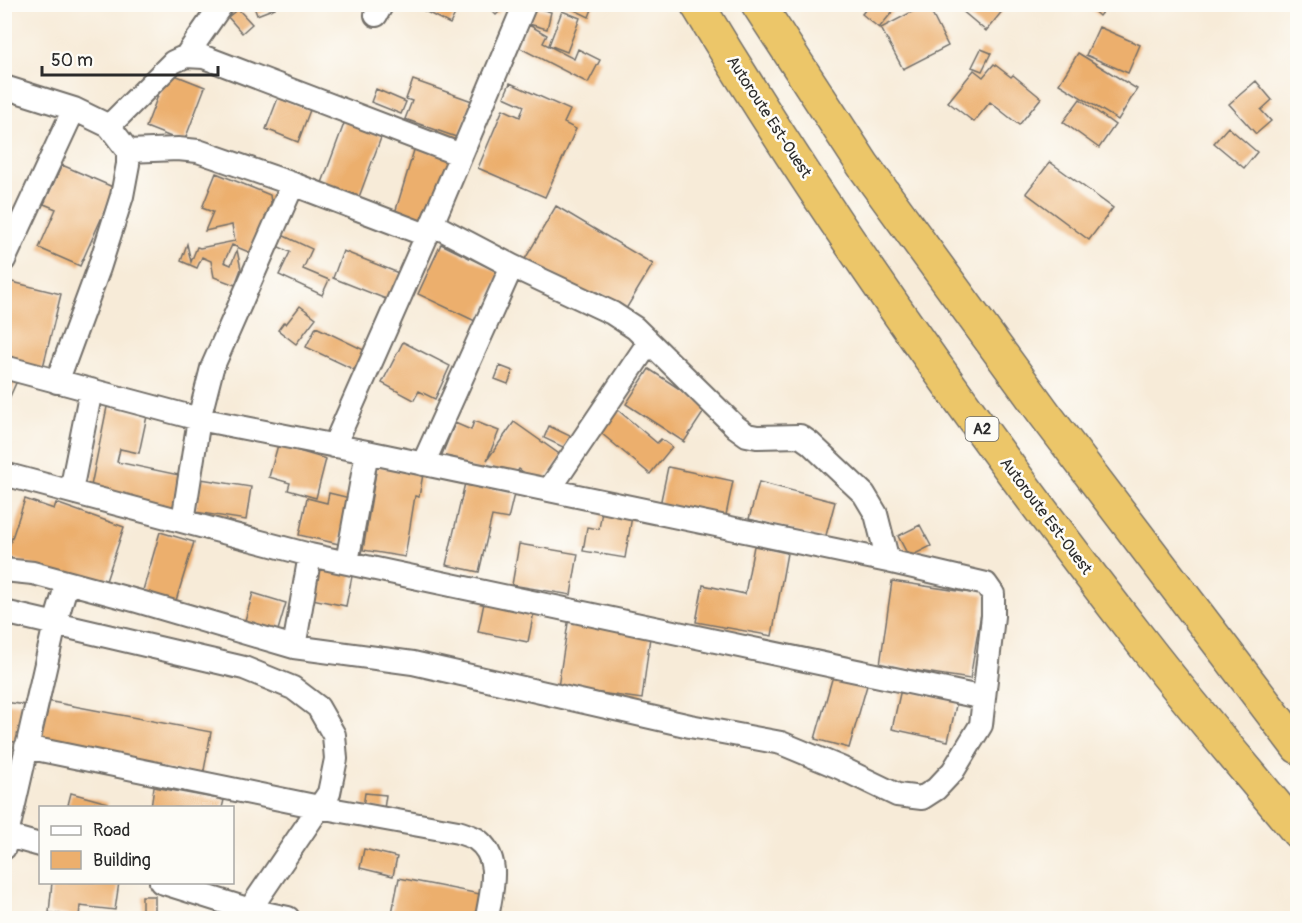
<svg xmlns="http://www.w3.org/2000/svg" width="1302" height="923" font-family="Pangolin,sans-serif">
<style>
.building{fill:#ecaf6d}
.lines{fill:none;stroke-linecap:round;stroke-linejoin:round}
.minor-casing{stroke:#726e68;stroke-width:26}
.motorway-casing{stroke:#726e68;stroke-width:36}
.minor{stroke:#fff;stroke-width:22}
.motorway{stroke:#ecc669;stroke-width:33}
.labels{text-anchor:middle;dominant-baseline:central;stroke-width:5;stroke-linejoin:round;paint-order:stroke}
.shield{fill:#fdfcf7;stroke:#6a6a68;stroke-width:1.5}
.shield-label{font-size:15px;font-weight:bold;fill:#2b2b2b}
.street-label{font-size:16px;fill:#2b2b2b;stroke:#fdfcf7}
</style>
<rect width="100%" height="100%" fill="#fdfcf7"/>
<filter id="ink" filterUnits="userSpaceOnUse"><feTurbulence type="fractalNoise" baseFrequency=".0167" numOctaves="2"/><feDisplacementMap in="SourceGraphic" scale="12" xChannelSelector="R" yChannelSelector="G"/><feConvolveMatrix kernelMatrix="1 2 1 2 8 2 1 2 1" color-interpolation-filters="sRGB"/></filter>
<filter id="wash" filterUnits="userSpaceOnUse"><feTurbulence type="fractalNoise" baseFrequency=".008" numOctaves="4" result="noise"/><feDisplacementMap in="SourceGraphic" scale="24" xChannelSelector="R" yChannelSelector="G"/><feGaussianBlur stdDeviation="1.35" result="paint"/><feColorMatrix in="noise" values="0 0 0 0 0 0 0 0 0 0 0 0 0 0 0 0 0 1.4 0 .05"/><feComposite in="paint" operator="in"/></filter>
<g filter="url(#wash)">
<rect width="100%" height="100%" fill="#f7ebd8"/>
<g id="blocks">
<path class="building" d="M253,4H273L275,8L257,15Z
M411,4H460L450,24Z
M485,4H507L496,15Z
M562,4H594L589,17Z
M870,4H884L893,11L879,28L862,14Z
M927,4L948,46L903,69L881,28Z
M954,4H1008L986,31Z
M1086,4H1109L1099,16Z
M534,7L551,12L547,29L529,24Z
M238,9L252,24L242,33L228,17Z
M562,11L580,18L567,52L549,45Z
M529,25L547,35L543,43L574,59L578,49L600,60L588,83L518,47Z
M1099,27L1140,45L1128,73L1086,55Z
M981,49L991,53L982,71L972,67Z
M1078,53L1137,89L1118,120L1059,84Z
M994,64L1011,77L1013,75L1041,98L1019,125L990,102L974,122L948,102L974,70L983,77Z
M167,72L205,87L184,142L146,127Z
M413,80L472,101L459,138L405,119L412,101L406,99Z
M1256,81L1272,100L1261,110L1271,121L1256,134L1229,104Z
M510,83L570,110L564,123L576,129L545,197L478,168L503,109L520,117L524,106L504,97Z
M376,89L406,102L401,114L371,102Z
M278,98L310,110L298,142L266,129Z
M1080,99L1115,125L1099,148L1063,122Z
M345,121L382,135L359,197L322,183Z
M1228,127L1257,152L1244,168L1214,143Z
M415,147L453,158L433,225L395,213Z
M1050,162L1113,208L1089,240L1026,193Z
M62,165L115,188L80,266L39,248L56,209L44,204Z
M216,173L270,195L271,203L251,253L232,245L224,262L231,265L237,250L241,269L235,285L214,277L211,261L202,257L197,268L181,261L187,244L191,262L197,247L200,248L235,241L232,225L205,231L213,212L202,208Z
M556,206L653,264L626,309L597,292L593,299L525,259Z
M282,235L312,249L303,269L329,280L322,295L279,275L290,252L277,246Z
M441,244L500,273L477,322L418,294Z
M343,251L401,274L391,301L333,278Z
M4,280L61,294L42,371L4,361Z
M300,306L316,318L296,344L278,330L284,322L286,324Z
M316,327L366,351L357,371L306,347Z
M403,342L450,366L435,399L419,391L414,400L382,383Z
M500,366L513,371L508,384L495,379Z
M649,369L707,407L684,442L626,404Z
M6,378L16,383L8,401L4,399Z
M613,406L657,443L661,439L672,447L650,474L595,428Z
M107,407L147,416L139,453L120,449L117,462L179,475L173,508L90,491Z
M474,421L499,431L487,460L514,422L562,456L541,485L519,469L510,481L486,464L482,473L441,457L455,423L471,430Z
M549,426L570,436L565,448L544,438Z
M278,445L326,459L316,498L288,490L290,483L269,477Z
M377,466L423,474L419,497L415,496L405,557L363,550Z
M668,467L733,481L725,520L660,505Z
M201,479L251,487L246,520L195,512Z
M759,482L835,502L825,539L749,519Z
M465,483L514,494L508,519L492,516L479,572L446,565Z
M329,493L350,498L339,544L299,535L307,498L327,503Z
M25,499L54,509L56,503L124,527L103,590L6,556Z
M602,511L632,516L625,558L583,551L587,527L599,529Z
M920,525L931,546L909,557L898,536Z
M160,532L194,542L174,607L141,597Z
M519,544L578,554L571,595L512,585Z
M754,546L787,553L772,636L696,622L703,585L745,594Z
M319,564L353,571L346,606L312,599Z
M892,581L984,595L970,679L880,665Z
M253,593L286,603L276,637L243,627Z
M485,598L535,607L528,642L478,632Z
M569,617L651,629L642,699L558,687Z
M834,672L868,682L849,748L815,739Z
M901,689L957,701L948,741L892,729Z
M47,701L211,732L203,776L39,747Z
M4,702L26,705L20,743L4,740Z
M4,759L19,762L14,792L4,790Z
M154,787L224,800L222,808H151Z
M71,793L108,803L106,808H79L68,805Z
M365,793L386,795L384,809L363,807Z
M364,849L397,857L393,876L360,868Z
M399,878L485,895L481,918H391Z
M52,882H119L115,910L80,906L79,917L49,913Z
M142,896H155V918H142Z"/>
</g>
</g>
<g filter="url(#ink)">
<use href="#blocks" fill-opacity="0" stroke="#726e68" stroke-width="1.5"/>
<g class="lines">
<g class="minor-casing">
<path id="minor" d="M376,15L382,4
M186,56L222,4
M4,87L74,109L109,126L128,151V164L122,196L99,268L57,382
M109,126L173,62L186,56L204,57L461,155
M128,151L178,149L198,151L293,184L426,235
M432,224L512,266L612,313L635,328L736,427L747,435L757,437L800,436L810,443L864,494L876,514L888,561
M4,260L74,109
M4,367L199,419L367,452L347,562
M334,446L432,224L525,4
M423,464L512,266
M4,474L310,555L294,647
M549,490L649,342
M71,491L91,390
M183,521L199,419L212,368L293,184
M310,555L984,698
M4,570L33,573L137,601L294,647L413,663L690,726L781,743L841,768L897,795L922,798L936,789L953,771L981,725L993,616V594L986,584L888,561L367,452
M4,612L244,668L293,688L318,707L334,735L336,759L329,793L244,918
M26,747L319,807L458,832C464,834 471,836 476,839C503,858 491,891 487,918
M4,835L40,845
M4,848L55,624L67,583
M161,882L250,910L288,918"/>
</g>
<g class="motorway-casing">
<path id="motorway" d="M697,4C831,226 982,437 1141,641C1191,706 1245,768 1298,832
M758,4L863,165L1044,413L1298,747"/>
</g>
<use href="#minor" class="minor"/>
<use href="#motorway" class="motorway"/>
</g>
</g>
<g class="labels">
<rect class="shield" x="965.5" y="417" width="33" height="24" rx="4.5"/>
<g class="shield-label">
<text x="982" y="429">A2</text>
</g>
<g class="street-label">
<text transform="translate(769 117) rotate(57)">Autoroute Est-Ouest</text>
<text transform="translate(1046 516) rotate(53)">Autoroute Est-Ouest</text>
</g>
</g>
<rect width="1302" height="923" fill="none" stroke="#fdfcf7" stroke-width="24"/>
<rect x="39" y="806" width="195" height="78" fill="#fdfcf7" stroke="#a9a8a5" stroke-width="1.5"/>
<rect x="51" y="826" width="30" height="9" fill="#ffffff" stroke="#a9a8a5" stroke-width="1.5"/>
<text x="93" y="836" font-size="18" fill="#2b2b2b">Road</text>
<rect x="51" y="851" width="30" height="18" fill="#ecaf6d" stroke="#a9a8a5" stroke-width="1.5"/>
<text x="93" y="866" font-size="18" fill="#2b2b2b">Building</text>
<path d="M42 66v9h176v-9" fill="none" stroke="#2b2b2b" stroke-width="3"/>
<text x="51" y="66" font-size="18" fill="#2b2b2b" stroke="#fdfcf7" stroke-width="4.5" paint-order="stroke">50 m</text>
</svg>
